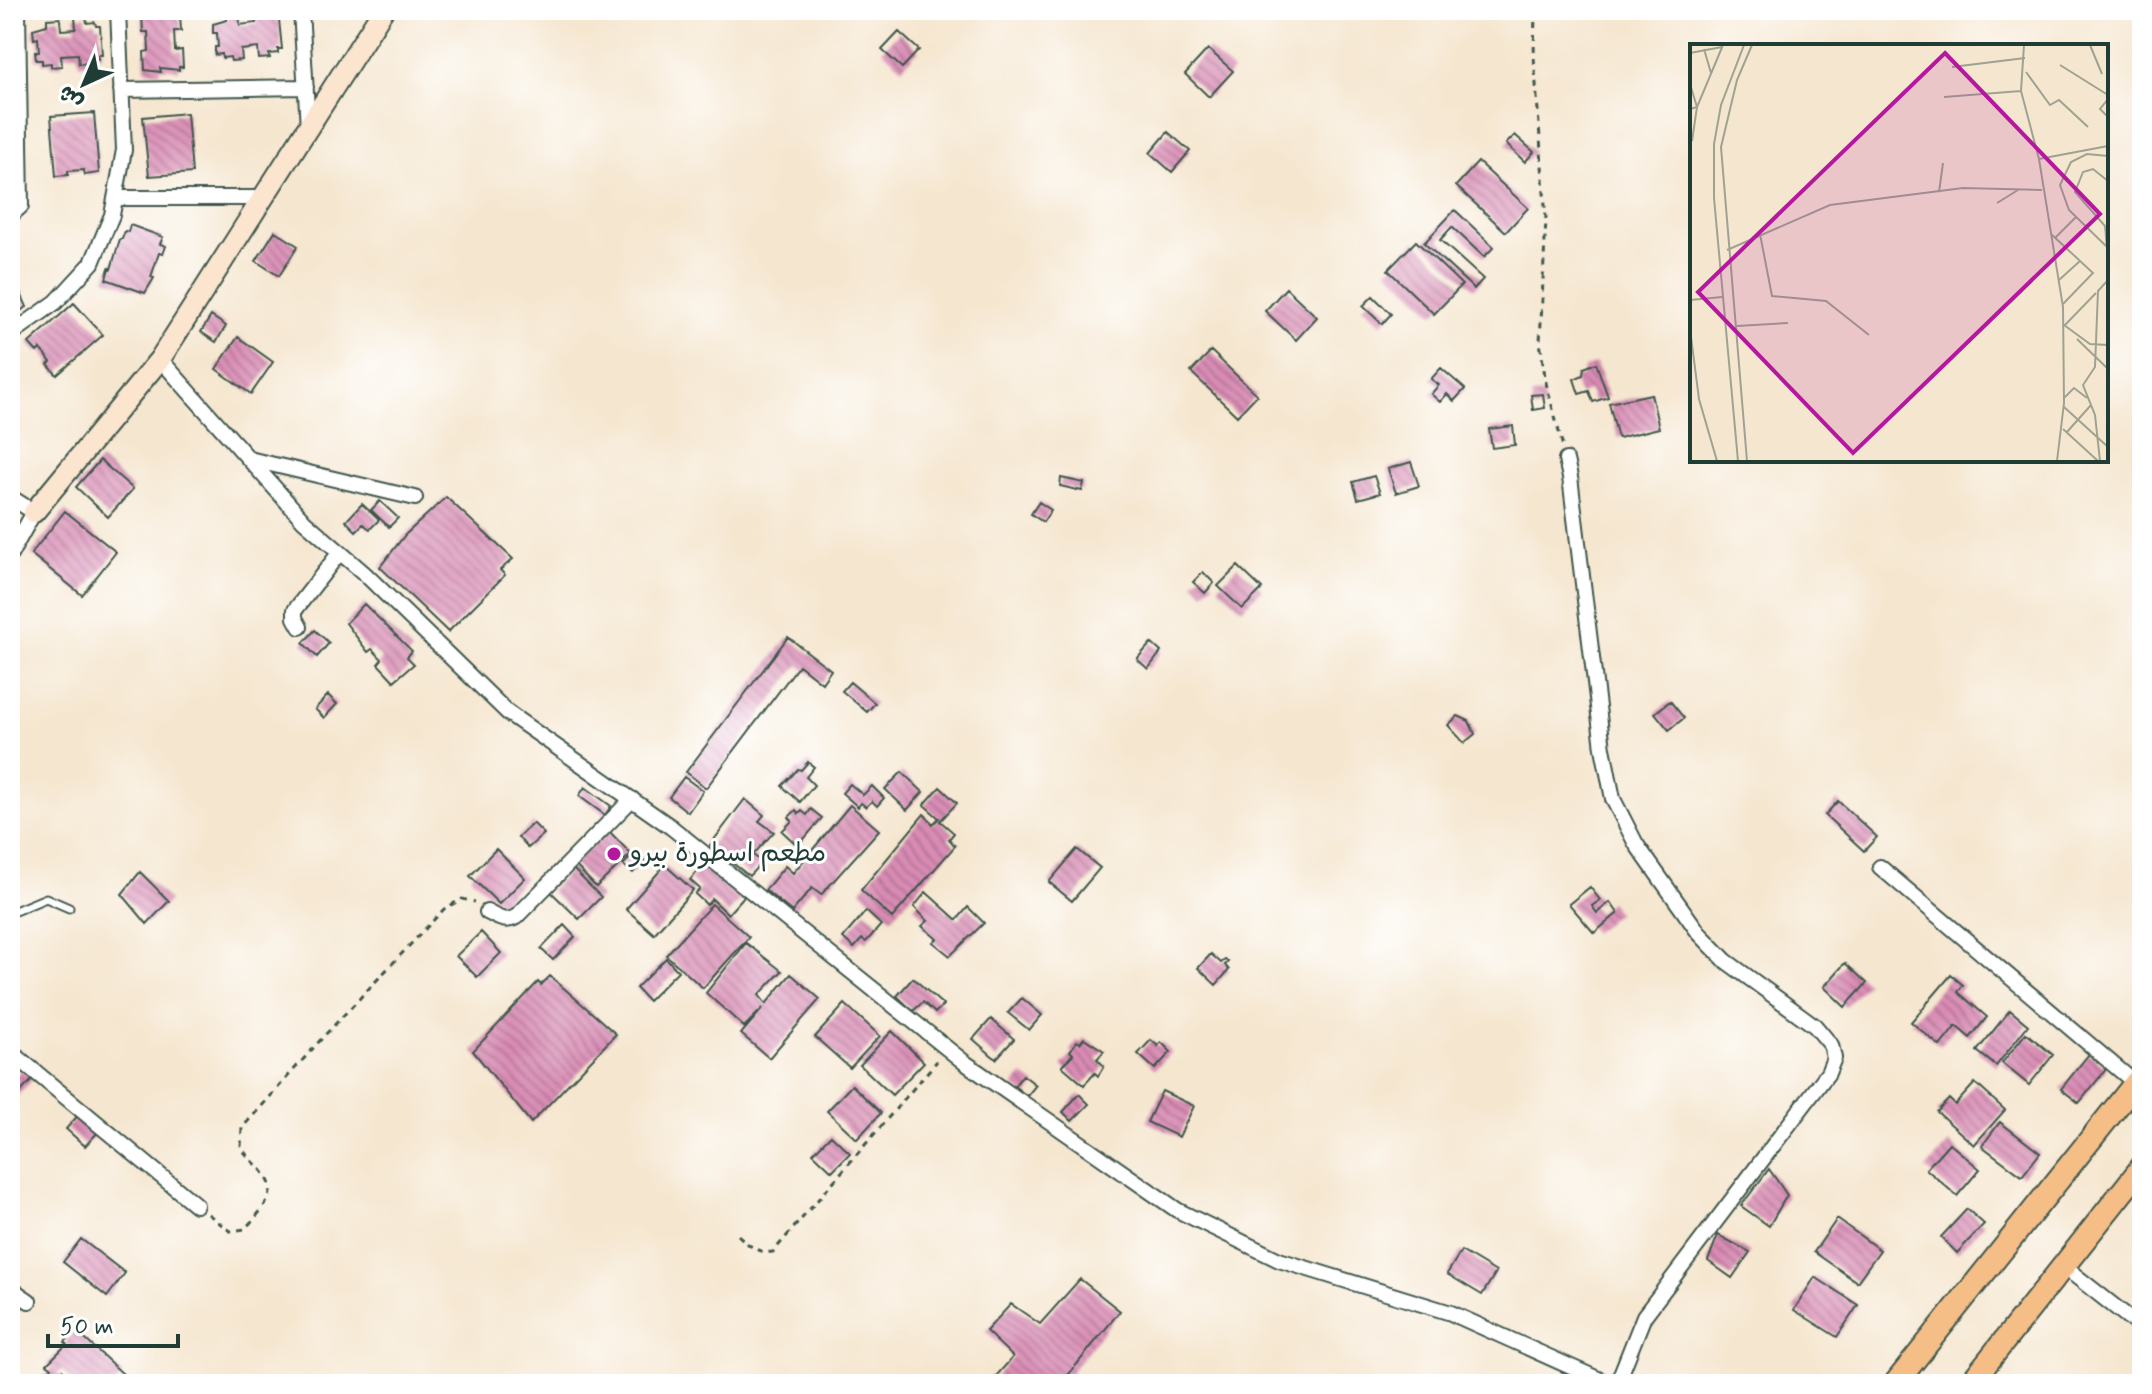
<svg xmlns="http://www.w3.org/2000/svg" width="2152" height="1394" font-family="Mynerve,'Playpen Sans Arabic',sans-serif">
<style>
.building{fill:url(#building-back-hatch)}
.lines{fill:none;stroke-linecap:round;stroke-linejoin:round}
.lane-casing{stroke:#3f564b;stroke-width:11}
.street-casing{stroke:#3f564b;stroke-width:18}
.secondary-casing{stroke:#3f564b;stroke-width:24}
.primary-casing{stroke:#3f564b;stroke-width:26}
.path{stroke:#3f564b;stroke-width:3;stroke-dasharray:6 6;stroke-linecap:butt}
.lane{stroke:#fff;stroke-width:7}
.street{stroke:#fff;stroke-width:14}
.secondary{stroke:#fbe5cf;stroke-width:20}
.primary{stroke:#f6be87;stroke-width:22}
.poi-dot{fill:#b5179e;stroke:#fff;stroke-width:3}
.labels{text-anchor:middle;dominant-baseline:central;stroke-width:6;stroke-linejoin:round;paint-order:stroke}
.poi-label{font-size:26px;fill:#1f3d34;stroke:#fff;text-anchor:start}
.inset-road{fill:none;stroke:#9fa291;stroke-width:2}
.view{fill:#b5179e;fill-opacity:0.15;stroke:#b5179e;stroke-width:4}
.inset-edge{fill:none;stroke:#1f3d34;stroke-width:4}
</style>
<defs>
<pattern id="building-back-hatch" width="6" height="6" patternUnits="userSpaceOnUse" patternTransform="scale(2)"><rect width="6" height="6" fill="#d98bb4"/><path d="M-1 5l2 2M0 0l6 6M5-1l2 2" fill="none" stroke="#af7393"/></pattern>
</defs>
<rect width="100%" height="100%" fill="#fff"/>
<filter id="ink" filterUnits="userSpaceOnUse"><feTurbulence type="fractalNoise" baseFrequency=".0125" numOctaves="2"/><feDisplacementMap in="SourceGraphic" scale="16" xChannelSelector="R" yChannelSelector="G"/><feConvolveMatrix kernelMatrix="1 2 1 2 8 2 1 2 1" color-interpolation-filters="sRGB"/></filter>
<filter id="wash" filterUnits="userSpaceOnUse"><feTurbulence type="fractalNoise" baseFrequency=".006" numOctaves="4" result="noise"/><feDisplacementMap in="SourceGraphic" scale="32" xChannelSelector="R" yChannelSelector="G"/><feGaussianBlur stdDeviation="1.8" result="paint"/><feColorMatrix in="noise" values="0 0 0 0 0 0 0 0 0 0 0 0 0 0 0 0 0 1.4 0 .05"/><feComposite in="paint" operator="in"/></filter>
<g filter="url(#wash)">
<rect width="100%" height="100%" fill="#f5e6cf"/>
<g id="blocks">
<path class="building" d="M174,10V14L180,13L181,31H174L175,51L182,50L183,67H179V70L160,68L161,72L145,70L144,52L149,51L148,32H143L142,15H147V11Z
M265,10L266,18L275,17V20H279L282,49H278V53L269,54L270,58L259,59L258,48L241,50L242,60L231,61L230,57L222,58V54L215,55V47H218L217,33H213V24L227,20L226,13L239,12L240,25L256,23L255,11Z
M75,16H86L87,23L95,22L96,26H100L102,55H98V59H90V63L79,64L78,54L61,55L62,66L51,67V63L42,64V60H36L35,52H39L38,38L34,39L33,29L47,25V19L60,18L61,30L76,29Z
M899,32L919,50L902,68L882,50Z
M1208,49L1233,71L1209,97L1185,74Z
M94,113L99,173L85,175L84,170L68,171V175L56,176L51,116Z
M187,113L192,173L149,176L143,117Z
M1168,132L1190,151L1172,172L1150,153Z
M1515,135L1534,152L1525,162L1506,144Z
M1478,162L1528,208L1506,232L1456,186Z
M1455,210L1494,247L1484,257L1452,227L1440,240L1483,279L1474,289L1424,243Z
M130,225L163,237L160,244L166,246L163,254L159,253L151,277L154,278L145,293L106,279L109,268L111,269L120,239H122L125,231L128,232Z
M275,231L298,246L279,276L256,261Z
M1416,241L1462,285L1434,314L1388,270Z
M10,278L17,290L19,289L27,307L18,312L16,308L12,310L14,315L10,317Z
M1286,288L1317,317L1296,340L1265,311Z
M1373,296L1391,314L1382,324L1363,306Z
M74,303L103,335L57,375L48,365L51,362L40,349L37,352L29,343Z
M211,316L226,326L216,342L201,332Z
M238,337L273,362L251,394L216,369Z
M1211,351L1257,395L1237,416L1191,372Z
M10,362L20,390L10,393Z
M1596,363L1608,397L1593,402L1589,391L1579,394L1574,379L1583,375L1584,368Z
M1441,368L1465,389L1454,401L1447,394L1440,402L1431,394L1439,385L1431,379Z
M1543,394L1545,408L1533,410L1531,395Z
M1651,394L1659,428L1618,438L1609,403Z
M1513,426L1515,445L1492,448L1489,429Z
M100,460L133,489L108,517L76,487Z
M1411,462L1419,486L1396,493L1388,469Z
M1374,476L1380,493L1358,499L1353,482Z
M1061,478L1084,483L1082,491L1060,486Z
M446,497L513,559L500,570L505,575L448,632L380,567L405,535Z
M380,501L398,518L389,527L371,510Z
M1039,502L1051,510L1043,522L1031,514Z
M362,504L379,520L370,529L363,524L356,531L346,521Z
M65,511L116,552L82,595L31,554Z
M1238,566L1262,589L1242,609L1218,586Z
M1203,572L1214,583L1205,593L1193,582Z
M364,604L412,651L407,657L414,664L394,681L378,664L382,659L372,649L368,652L346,623Z
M315,630L329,643L317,657L303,643Z
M788,637L831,670L822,683L799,665L706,788L686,772Z
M1151,643L1161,652L1148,669L1137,659Z
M850,682L875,703L867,712L842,691Z
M328,695L337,704L324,718L315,709Z
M1670,701L1684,718L1669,730L1655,713Z
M1458,716L1469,721L1475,734L1464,743L1448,725Z
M808,762L814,767L806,777L814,785L800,802L782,786L798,769L801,770Z
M902,772L923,792L907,810L885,789Z
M684,777L703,791L688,812L669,797Z
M850,784L863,795L872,786L884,798L877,806L872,801L866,807L861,803L858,807L842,793Z
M585,787L611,806L605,815L579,796Z
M940,787L957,803L940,821L954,833L949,839L955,846L892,918L861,890L924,814L933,824L939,818L924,805Z
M745,799L764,815L759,821L774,832L753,855L762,862L749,876L710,845Z
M1838,801L1877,837L1864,851L1825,815Z
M850,805L879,830L821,895L812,888L792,912L765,890L785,866L793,873Z
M811,809L822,818L798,846L782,831L792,821L789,817L796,810L799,814L802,811L807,815Z
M533,823L544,834L528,848L518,837Z
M608,830L631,854L596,887L573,863Z
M496,849L525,878L499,904L470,876Z
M1077,849L1100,868L1072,901L1049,882Z
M635,853L644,861L633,873L623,865Z
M708,860L746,894L728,914L712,899L707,905L695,894L700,889L690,880Z
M665,865L693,890L654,934L626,909Z
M572,868L601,897L579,919L550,891Z
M140,872L169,901L147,924L122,894Z
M1590,887L1600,900L1592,906L1597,913L1610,902L1618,913L1594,933L1569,904Z
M926,892L957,920L968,907L984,923L950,956L933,942L937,939L922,926L928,921L914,907Z
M712,904L749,937L703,988L666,955Z
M866,911L881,925L866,942L862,939L854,948L843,938Z
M564,925L575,937L553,960L541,949Z
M481,932L501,953L477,977L456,956Z
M746,943L782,971L759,995L766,1004L791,974L820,999L769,1058L741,1034L763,1008L744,1027L706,993Z
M1211,954L1221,963L1225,960L1228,962L1225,965L1229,970L1216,985L1198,968Z
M666,958L678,971L648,1001L636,988Z
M1845,963L1867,983L1845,1007L1824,987Z
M1951,975L1963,985L1958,992L1987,1017L1970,1038L1956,1026L1940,1046L1911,1022Z
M550,976L616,1034L531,1123L473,1051L538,982L541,985Z
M913,978L943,1005L935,1013L923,1002L913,1011L897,996Z
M1022,998L1042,1015L1029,1030L1008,1013Z
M845,1004L880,1036L850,1068L815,1037Z
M2010,1010L2028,1025L1996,1066L1977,1051Z
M991,1019L1014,1039L996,1059L973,1039Z
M892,1031L924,1062L892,1095L860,1065Z
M2026,1033L2053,1055L2029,1085L2002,1063Z
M1084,1038L1104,1051L1097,1059L1104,1066L1098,1076L1095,1073L1084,1085L1062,1066L1073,1054L1070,1051L1077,1041L1080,1043Z
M1151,1040L1158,1046L1161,1042L1171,1052L1155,1069L1138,1054Z
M2089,1054L2107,1068L2079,1103L2061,1089Z
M24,1067L35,1077L12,1101L10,1082Z
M1023,1075L1036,1085L1027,1096L1014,1086Z
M1975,1083L2005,1110L1974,1145L1937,1112L1949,1099L1955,1105Z
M852,1085L881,1113L857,1139L827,1111Z
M1162,1091L1194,1106L1179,1137L1147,1122Z
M1079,1094L1089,1104L1072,1121L1063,1112Z
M81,1112L100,1130L85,1146L66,1129Z
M2000,1122L2040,1153L2022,1176L1982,1146Z
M831,1135L850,1153L832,1171L813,1153Z
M1949,1143L1980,1169L1957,1196L1926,1169Z
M1769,1169L1787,1195L1769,1226L1741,1206Z
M1967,1209L1984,1224L1957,1253L1941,1237Z
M1837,1219L1880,1250L1857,1282L1814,1252Z
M1718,1235L1750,1252L1732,1278L1708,1261Z
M81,1239L125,1273L107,1297L63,1262Z
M1461,1251L1496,1272L1482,1295L1447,1274Z
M1815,1277L1858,1305L1837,1337L1794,1310Z
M1080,1279L1120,1311L1061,1384H989L1013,1357L986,1331L1011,1304L1040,1324Z
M75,1330L123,1374L115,1384H74L62,1370L58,1374L70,1384H38L52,1368L47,1364L67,1344L65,1342Z"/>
</g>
</g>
<g filter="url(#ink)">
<use href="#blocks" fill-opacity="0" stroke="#3f564b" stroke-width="2"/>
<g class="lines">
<g class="lane-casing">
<path id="lane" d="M10,913L46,898L69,908"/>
</g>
<g class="street-casing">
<path id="street" d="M301,10L308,127
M121,90L306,87
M115,198H263
M10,216L21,206L18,10
M10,335L56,302L92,263L112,215L124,150L118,10
M160,359L304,521L365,574L508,713L671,827L964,1062L1177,1210L1279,1260L1451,1313L1609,1384
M249,459L415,498
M1566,460L1570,477L1603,748L1613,799L1636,844L1699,933L1726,961L1815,1026L1831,1045L1834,1058L1828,1073L1644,1316L1617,1384
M10,497L34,512L10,555
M300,627L295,618V610L340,552
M1880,867L2135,1083
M487,912C498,918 505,923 516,917L632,799
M10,1051L196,1205
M2063,1266L2142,1328
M10,1288L29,1301"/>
</g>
<g class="secondary-casing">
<path id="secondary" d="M34,512L160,359L383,10"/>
</g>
<g class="primary-casing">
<path id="primary" d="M1895,1384L2142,1075
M1970,1384L2142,1167"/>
</g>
<path class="path" d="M1535,10L1534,57L1546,219L1540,342L1546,383L1563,447
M208,1214L230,1231L245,1229C256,1215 279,1197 267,1178C260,1166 248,1159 241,1147L242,1128L324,1036L444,909L462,899L475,902
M738,1235C749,1245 757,1254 773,1252L937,1061"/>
<use href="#lane" class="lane"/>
<use href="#street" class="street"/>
<use href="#secondary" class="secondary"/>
<use href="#primary" class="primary"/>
</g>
</g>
<circle class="poi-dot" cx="614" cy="854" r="8"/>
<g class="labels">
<g class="poi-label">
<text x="630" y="854">مطعم اسطورة بيرو</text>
</g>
</g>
<g transform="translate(1690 44)">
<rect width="418" height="418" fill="#f5e6cf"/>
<path class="inset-road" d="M334,1L331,47L349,115L373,263L374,359L367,417M400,1L412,30M14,5L21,29M0,9L32,3M370,21L418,51M262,23L335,14M336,28L360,61L369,56L398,83M0,40L7,63L0,65M254,53L331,47M418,55L410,65L418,73M2,97L7,63L33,1M349,115L418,102M418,137L403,125L393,128L385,148L415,182L418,217M249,148L253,119M307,159L328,146M70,190L82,252L136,257L179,291M361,190L403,229L372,261M365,194L386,173M416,202L379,166L370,141L381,118L397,110L418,112M37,206L140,161L273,144L352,146M369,236L390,217M0,256L32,253M374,281L400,300L418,301M47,282L98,279M374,282L406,249M0,285L9,355L27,417M387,295L418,325M374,354L384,344L397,354M374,363L418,403M373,385L408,417M377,388L401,361M48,417L24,154V100L31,61L54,1M57,417L31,103L47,36L62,1M410,417L405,371L393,341L405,323L408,247L418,236"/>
<path class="view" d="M255,9L410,170L163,409L8,248Z"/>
<rect width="418" height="418" class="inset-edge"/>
</g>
<rect width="2152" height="1394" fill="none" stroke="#fff" stroke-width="40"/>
<g transform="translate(84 84) rotate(224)" stroke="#ffffff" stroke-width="6" paint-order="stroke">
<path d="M0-6L14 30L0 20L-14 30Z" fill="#1f3d34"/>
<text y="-12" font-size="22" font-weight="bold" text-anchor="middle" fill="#1f3d34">ش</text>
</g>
<path d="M48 1334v12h130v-12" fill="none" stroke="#1f3d34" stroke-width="4"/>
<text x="60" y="1334" font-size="24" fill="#1f3d34" stroke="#ffffff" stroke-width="6" paint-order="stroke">50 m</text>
</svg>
